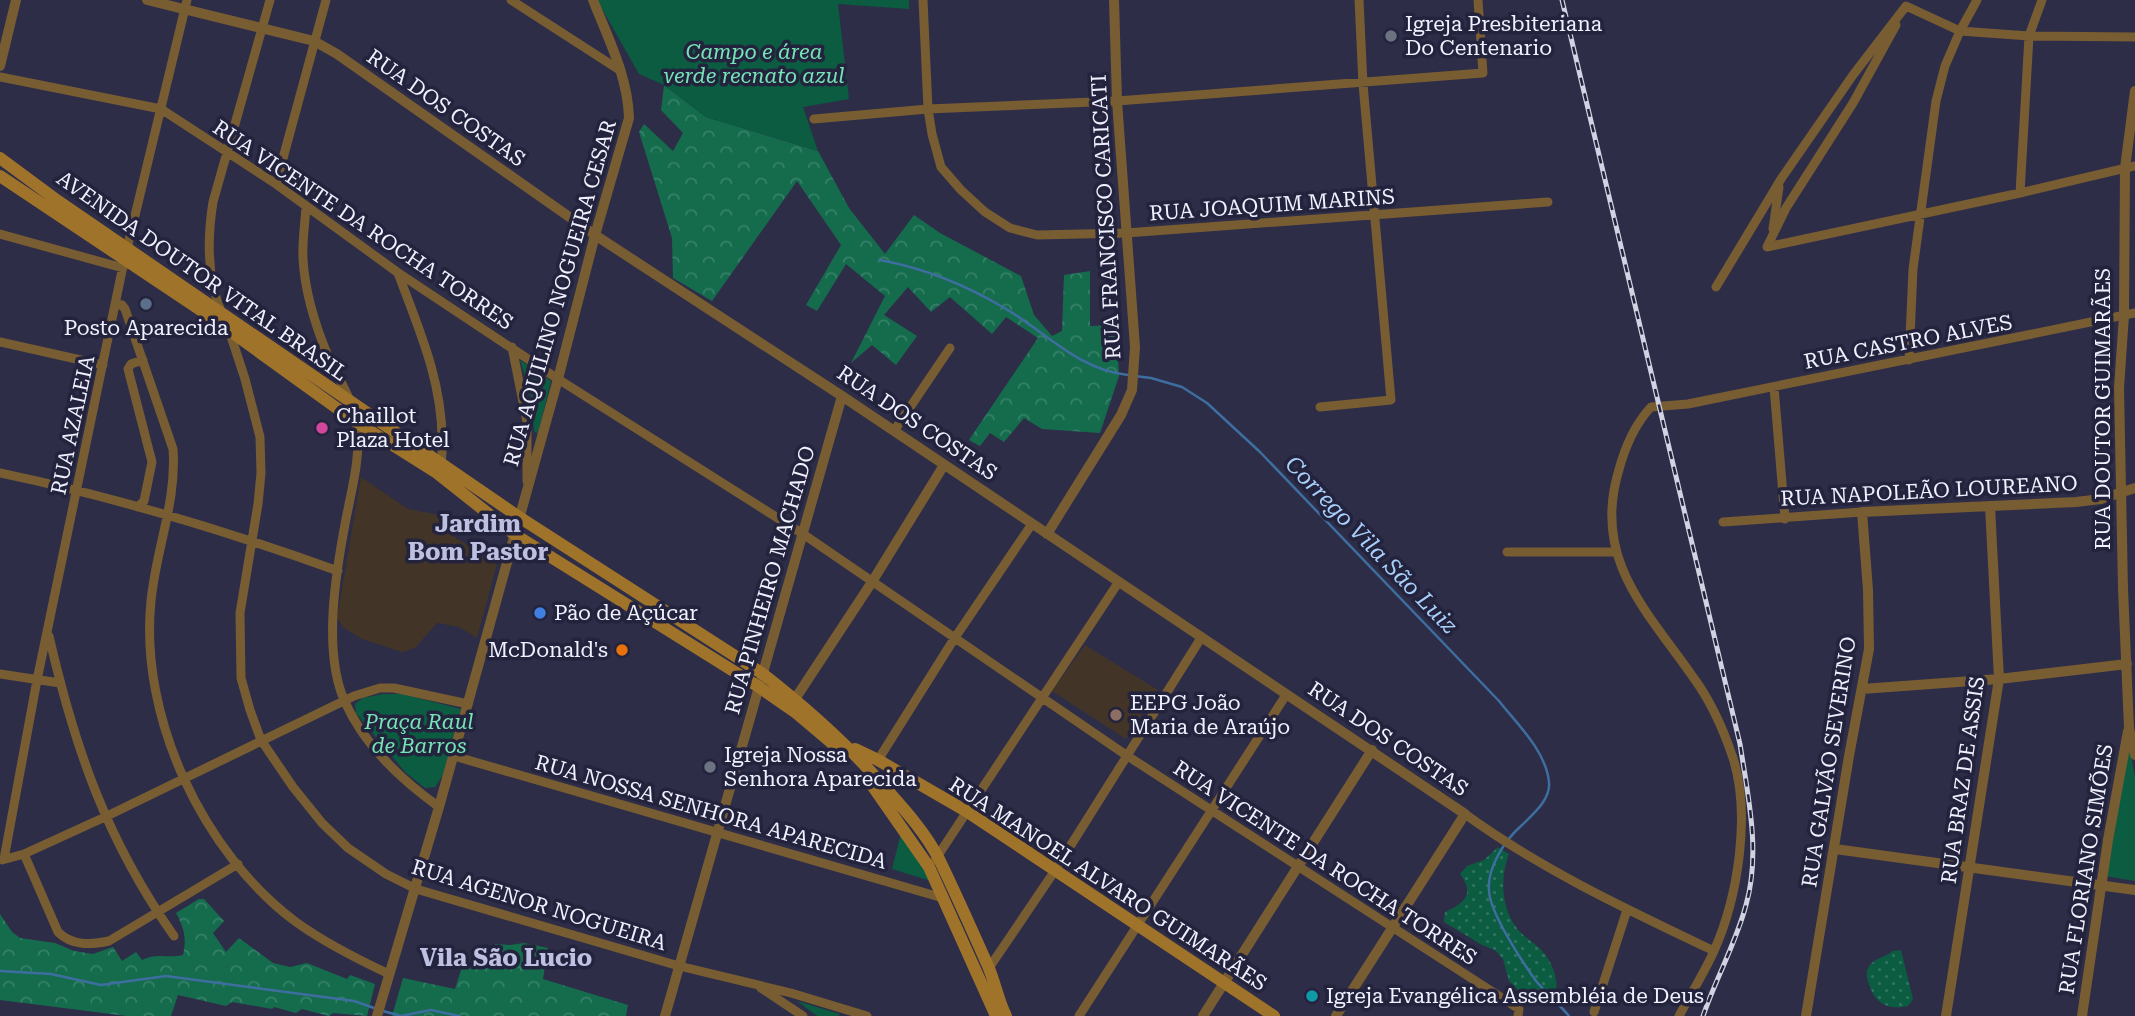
<svg xmlns="http://www.w3.org/2000/svg" width="2135" height="1016" font-family="'Roboto Serif',serif">
<style>
.education{fill:#423527}
.grass{fill:url(#grass-dots)}
.forest{fill:url(#forest-crowns)}
.park{fill:#0b5c41}
.lines{fill:none;stroke-linecap:round;stroke-linejoin:round}
.stream{stroke:#3e6e9f;stroke-width:2.5}
.minor{stroke:#785c32;stroke-width:9}
.tertiary{stroke:#785c32;stroke-width:10}
.secondary{stroke:#a0732a;stroke-width:12}
.rail-casing{stroke:#d1d2e2;stroke-width:5}
.rail{stroke:#24233d;stroke-width:2.5;stroke-dasharray:8;stroke-linecap:butt}
.worship-dot{fill:#6b7280;stroke:#24233d;stroke-width:2.5}
.service-dot{fill:#5c6f8a;stroke:#24233d;stroke-width:2.5}
.hotel-dot{fill:#d1479c;stroke:#24233d;stroke-width:2.5}
.shop-dot{fill:#3f7fe0;stroke:#24233d;stroke-width:2.5}
.food-dot{fill:#e8710a;stroke:#24233d;stroke-width:2.5}
.education-dot{fill:#8d6e63;stroke:#24233d;stroke-width:2.5}
.culture-dot{fill:#0f9aa8;stroke:#24233d;stroke-width:2.5}
.labels{text-anchor:middle;dominant-baseline:central;stroke-width:7;stroke-linejoin:round;paint-order:stroke}
.poi-label{font-size:21px;fill:#f0f1ff;stroke:#24233d;text-anchor:start}
.park-label{font-size:21px;font-style:italic;fill:#75e4b6;stroke:#24233d}
.street-label{font-size:21px;fill:#f0f1ff;stroke:#24233d}
.water-label{font-size:23px;font-style:italic;fill:#a8d0fb;stroke:#24233d}
.quarter-label{font-size:24px;font-weight:bold;fill:#bec0e1;stroke:#24233d}
</style>
<defs>
<pattern id="grass-dots" width="8" height="8" patternUnits="userSpaceOnUse" patternTransform="scale(1.75)"><rect width="8" height="8" fill="#0b5c41"/><path d="M2 2h.1M6 6h.1" fill="none" stroke="#2f745e" stroke-width="1.8" stroke-linecap="round"/></pattern>
<pattern id="forest-crowns" width="20" height="18" patternUnits="userSpaceOnUse" patternTransform="scale(1.75)"><rect width="20" height="18" fill="#146c4d"/><path d="M2 6a3 3 0 1 1 6 0M12 15a3 3 0 1 1 6 0" fill="none" stroke="#368168"/></pattern>
</defs>
<rect width="100%" height="100%" fill="#2d2d48"/>
<path class="education" d="M361,477L408,509L434,514L449,521L442,529L497,564L477,638L459,627L437,623L415,648L402,652L362,639L344,628L337,618Z
M1085,645L1158,690L1126,739L1052,691Z"/>
<path class="grass" d="M1498,847L1509,854C1500,877 1501,907 1516,927C1521,935 1530,940 1537,946C1552,959 1560,979 1555,999L1540,1003L1523,995L1509,981L1503,959L1495,950L1482,945L1444,922L1445,912C1465,903 1475,894 1460,874L1467,866L1484,860Z
M1901,950L1913,999L1908,1006C1887,1011 1873,1002 1868,981C1866,975 1866,970 1870,965C1875,958 1886,957 1893,951Z"/>
<path class="forest" d="M664,85L706,117L818,151L849,208L885,254L914,215L940,233L1021,276L1034,315L1052,336L1062,331L1064,275L1090,271V326L1116,325L1119,376L1100,433L1042,429L1024,418L1004,442L990,433L980,446L969,440L1038,338L1006,317L992,334L950,297L931,312L908,287L884,315L917,336L896,365L872,345L851,363L885,296L846,264L817,311L806,305L841,245L797,181L712,301L673,278L672,238L639,132L644,124L673,151L683,133L661,110Z
M199,899H204L224,921L213,933L226,952L239,938L273,963L290,967L307,963L347,979L350,975L375,984L367,1016L333,1013L329,1016L302,1009L296,1013L274,1007L272,1009L232,1002L226,1006L178,995L171,1016H127L0,1000V914L12,932L20,938L55,943L74,951L93,954L113,947L122,961L136,952L142,960C159,952 166,959 183,955C187,938 184,928 176,913Z
M524,943L548,948L543,979L628,1005L626,1016H392L403,978L455,989L463,964L489,968L495,944L510,945Z"/>
<path class="park" d="M597,0H909V9L838,4L849,99L803,107L818,151L706,117L664,85L639,74Z
M520,360L551,381L538,434L534,431L531,397Z
M383,694H402L461,709L443,775L435,787L425,788L405,772L356,713L355,704L363,698Z
M2129,745L2135,777V881L2105,876Z
M901,833L931,881L892,869Z
M797,1001L840,1014L838,1016H817Z"/>
<g class="lines">
<path class="stream" d="M880,260C923,268 968,286 1006,309C1047,333 1079,370 1128,375
M1135,376L1151,378L1182,387L1207,403L1260,452L1499,701C1517,724 1546,751 1549,782C1551,800 1532,815 1521,826C1504,841 1487,868 1489,891C1490,913 1523,963 1536,981C1546,993 1559,1004 1569,1016
M0,971L51,974L101,985L166,976L354,1001L377,1009
M383,1011L401,1016L431,1010L459,1016"/>
<path class="minor" d="M511,0L621,71
M923,0L928,109L932,134L941,167L961,190L985,212L1010,228L1037,235L1126,233L1548,202
M0,77L161,109L276,184L397,272L558,379L803,534L1126,755L1519,1009L1518,1016
M814,119L928,109L1117,101L1483,73L1478,0
M276,184L326,0
M2020,193L2029,36L2042,0
M306,206C305,224 302,242 303,259C305,293 315,325 328,356C338,378 353,400 357,424C361,456 352,488 346,519C336,571 322,652 345,702C365,746 400,779 439,807
M1773,229L1779,187
M0,234L123,268
M1767,247L2020,193L2135,166
M1767,247L1786,208L1853,103L1896,25
M398,273C418,327 442,380 442,439C442,448 443,457 440,465
M1716,287L1781,179L1853,75L1906,6L1960,31L2029,36L2135,37
M116,304L122,305L125,309L173,449C177,501 156,549 151,601C139,717 203,853 296,922C325,943 357,959 389,974
M222,314C207,279 207,239 213,202L270,0
M229,330L245,379L260,437L261,473L258,504L240,613L241,678L250,710L261,740L293,787L322,823L348,848L386,874L416,889L679,966L791,993L867,1016
M0,342L103,365
M512,347L527,422V481
M1909,360L1913,269L1936,101L1945,66L1960,31L1977,0
M1774,387L1785,519
M1320,407L1391,400L1363,84L1359,0
M894,431L950,348
M0,473C115,497 227,531 338,571
M138,507L144,501L152,462L128,369L131,364L143,360
M1723,522L1862,512
M1507,552H1616
M49,636C75,749 107,841 174,936
M0,674L60,683
M454,756L943,898
M878,760L954,639L1032,524
M1465,814C1542,870 1628,910 1714,951
M24,854L58,932C72,946 91,945 109,941L238,864
M4,859L37,680L124,261L187,0
M2,860L24,854L105,817L354,696L380,688H394L468,704
M935,860L1118,583
M989,968L1054,872L1201,638
M761,988L803,1016
M1594,1012L1627,910
M1079,1016L1286,695
M1679,1016C1691,994 1704,973 1714,951C1738,897 1751,815 1733,758C1724,731 1710,700 1693,677C1647,611 1593,560 1618,473C1624,450 1634,425 1651,407L1688,404L2135,313"/>
<path class="tertiary" d="M147,0L314,41L337,54L595,235L842,396L1465,814L1336,1016
M0,66L16,0
M2135,91L2125,168L2124,315L2119,388L2123,589L2129,728L2135,755
M1047,534L1121,415L1132,390L1135,347L1117,101L1114,0
M1862,689L1999,679L2127,664
M795,699L872,582L944,465
M1835,849L2135,890
M377,1016L439,807L558,379L595,235L629,118C628,77 608,38 593,0
M665,1016L842,396
M1203,1016L1372,750
M1806,1016L1849,756L1869,649L1868,590L1862,512L2076,502L2101,499L2135,488
M1946,1016L1999,679L1990,506
M2082,1016L2108,840L2128,731"/>
<path class="secondary" d="M0,158L58,201L519,517L763,674C805,707 845,742 881,783C902,807 924,830 939,859C956,894 972,930 988,966C995,982 998,1000 1006,1016
M0,176L208,315L356,422L437,473L514,534L759,687L795,712L840,750
M855,749L878,760L966,811L1274,1016
M867,778L929,867L996,1016"/>
<g class="rail-casing">
<path id="rail" d="M1562,0L1740,744C1748,796 1761,853 1746,905C1736,943 1716,978 1703,1016"/>
</g>
<use href="#rail" class="rail"/>
</g>
<g class="worship-dot">
<circle cx="1391" cy="36" r="7"/>
<circle cx="710" cy="767" r="7"/>
</g>
<circle class="service-dot" cx="146" cy="304" r="7"/>
<circle class="hotel-dot" cx="322" cy="428" r="7"/>
<circle class="shop-dot" cx="540" cy="613" r="7"/>
<circle class="food-dot" cx="622" cy="650" r="7"/>
<circle class="education-dot" cx="1116" cy="715" r="7"/>
<circle class="culture-dot" cx="1312" cy="996" r="7"/>
<g class="labels">
<g class="poi-label">
<text x="1405" y="24">Igreja Presbiteriana<tspan x="1405" dy="24">Do Centenario</tspan></text>
<text x="146" y="328" text-anchor="middle">Posto Aparecida</text>
<text x="336" y="416">Chaillot<tspan x="336" dy="24">Plaza Hotel</tspan></text>
<text x="554" y="613">Pão de Açúcar</text>
<text x="608" y="650" text-anchor="end">McDonald's</text>
<text x="1130" y="703">EEPG João<tspan x="1130" dy="24">Maria de Araújo</tspan></text>
<text x="724" y="755">Igreja Nossa<tspan x="724" dy="24">Senhora Aparecida</tspan></text>
<text x="1326" y="996">Igreja Evangélica Assembléia de Deus</text>
</g>
<g class="park-label">
<text x="754" y="52">Campo e área<tspan x="754" dy="24">verde recnato azul</tspan></text>
<text x="419" y="722">Praça Raul<tspan x="419" dy="24">de Barros</tspan></text>
</g>
<g class="street-label">
<text transform="translate(446 108) rotate(35)">RUA DOS COSTAS</text>
<text transform="translate(1272 205) rotate(-4)">RUA JOAQUIM MARINS</text>
<text transform="translate(1106 217) rotate(-93)">RUA FRANCISCO CARICATI</text>
<text transform="translate(363 225) rotate(34)">RUA VICENTE DA ROCHA TORRES</text>
<text transform="translate(202 276) rotate(35)">AVENIDA DOUTOR VITAL BRASIL</text>
<text transform="translate(560 293) rotate(-74)">RUA AQUILINO NOGUEIRA CESAR</text>
<text transform="translate(1908 342) rotate(-11)">RUA CASTRO ALVES</text>
<text transform="translate(2103 409) rotate(-90)">RUA DOUTOR GUIMARÃES</text>
<text transform="translate(917 423) rotate(34)">RUA DOS COSTAS</text>
<text transform="translate(73 425) rotate(-78)">RUA AZALEIA</text>
<text transform="translate(1929 491) rotate(-3)">RUA NAPOLEÃO LOUREANO</text>
<text transform="translate(770 580) rotate(-74)">RUA PINHEIRO MACHADO</text>
<text transform="translate(1388 739) rotate(34)">RUA DOS COSTAS</text>
<text transform="translate(1829 762) rotate(-81)">RUA GALVÃO SEVERINO</text>
<text transform="translate(1963 780) rotate(-82)">RUA BRAZ DE ASSIS</text>
<text transform="translate(711 812) rotate(16)">RUA NOSSA SENHORA APARECIDA</text>
<text transform="translate(1325 863) rotate(33)">RUA VICENTE DA ROCHA TORRES</text>
<text transform="translate(2086 869) rotate(-81)">RUA FLORIANO SIMÕES</text>
<text transform="translate(1108 884) rotate(33)">RUA MANOEL ALVARO GUIMARÃES</text>
<text transform="translate(539 905) rotate(17)">RUA AGENOR NOGUEIRA</text>
</g>
<g class="water-label">
<text transform="translate(1371 545) rotate(46)">Corrego Vila São Luiz</text>
</g>
<g class="quarter-label">
<text x="478" y="524">Jardim<tspan x="478" dy="28">Bom Pastor</tspan></text>
<text x="506" y="958">Vila São Lucio</text>
</g>
</g>
</svg>
